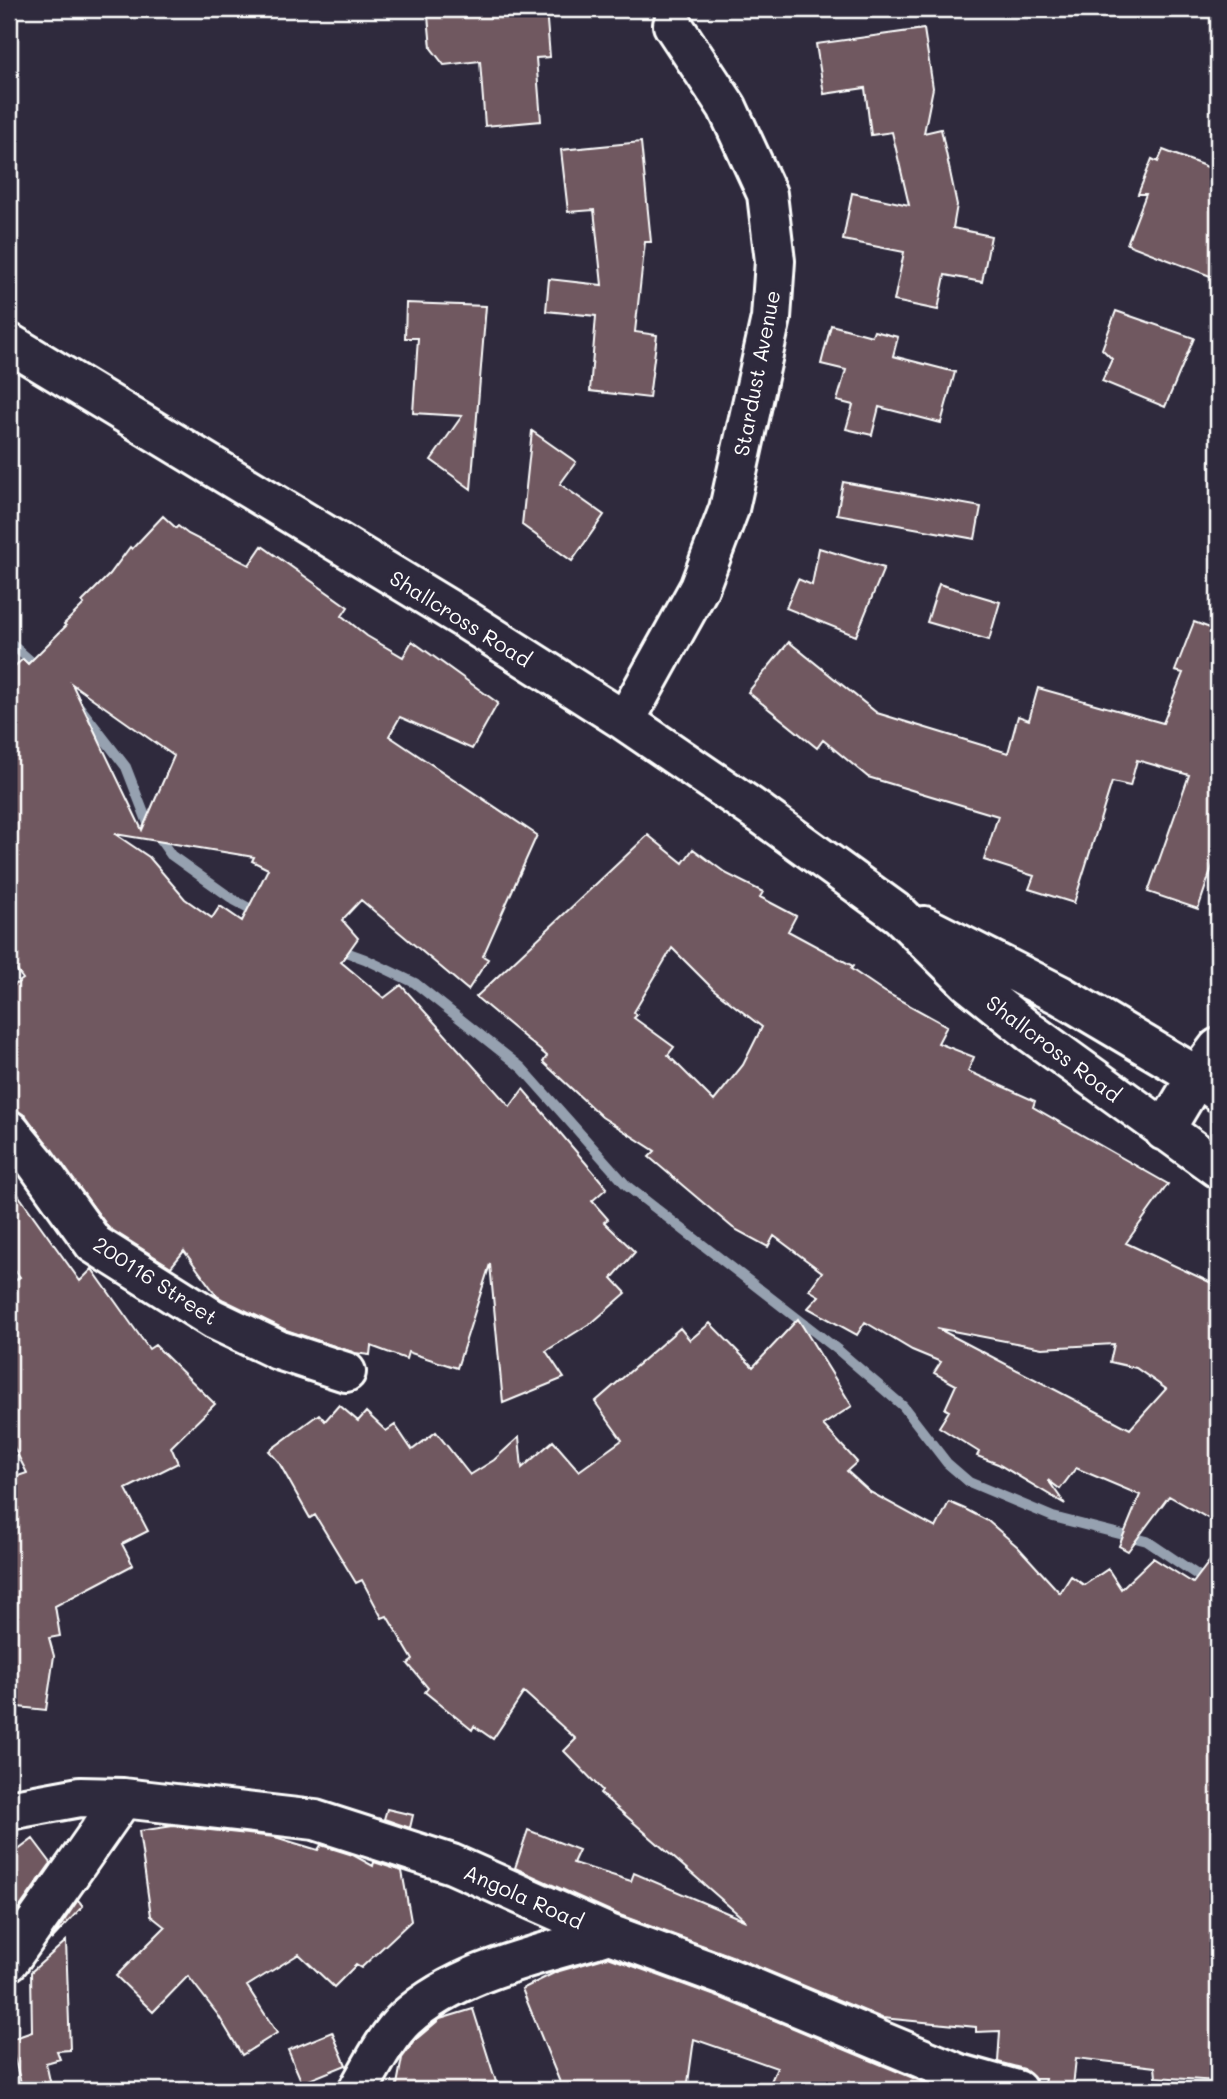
<svg xmlns="http://www.w3.org/2000/svg" width="1227" height="2099" font-family="Mali,sans-serif">
<style>
.lines{fill:none;stroke-linecap:round;stroke-linejoin:round}
.stream{stroke:#96a1b0;stroke-width:10}
.building{fill:#705960;stroke:#fff;stroke-width:2;fill-rule:evenodd}
.minor-casing{stroke:#fff;stroke-width:44}
.minor{stroke:#2f2a3d;stroke-width:38}
.labels{text-anchor:middle;dominant-baseline:central;stroke-width:7;stroke-linejoin:round;paint-order:stroke}
.street-label{font-size:21px;fill:#fff;stroke:#2f2a3d}
</style>
<rect width="100%" height="100%" fill="#2f2a3d"/>
<filter id="ink" filterUnits="userSpaceOnUse"><feTurbulence type="fractalNoise" baseFrequency=".0143" numOctaves="2"/><feDisplacementMap in="SourceGraphic" scale="14" xChannelSelector="R" yChannelSelector="G"/><feConvolveMatrix kernelMatrix="1 2 1 2 8 2 1 2 1" color-interpolation-filters="sRGB"/></filter>
<g filter="url(#ink)">
<g class="lines">
<path class="stream" d="M9,642L41,670
M78,705L126,767L147,821L171,855L234,900L260,914
M335,948L365,959L415,983L522,1068L627,1186L838,1350L903,1406L947,1463L969,1482L1053,1517L1147,1541L1218,1589"/>
</g>
<path class="building" d="M486,9H546L550,57L536,58L541,121L485,126L480,61L444,65L431,48L428,16Z
M924,29L933,88L924,133L941,129L957,205L953,228L991,236L982,282L945,275L938,310L894,301L904,252L843,240L852,193L909,205L892,132L871,135L865,88L824,94L816,44Z
M641,142L651,242H645L635,332L657,335L649,398L590,391L596,316L546,311L549,279L602,285L594,210L568,212L561,150Z
M1163,150L1218,171V279L1127,244L1146,194H1138L1152,159L1158,162Z
M406,303L486,306L471,489L431,460L462,416L413,413L418,338H405Z
M1116,311L1194,338L1165,407L1102,381L1112,359L1102,349Z
M831,325L872,336L874,331L898,337L893,356L955,372L941,423L879,407L872,435L846,429L853,405L837,401L846,370L821,364Z
M532,431L576,462L560,484L604,515L572,561L522,525Z
M843,482L981,507L975,539L837,514Z
M163,516L176,528L178,526L188,534L249,565L262,546L348,607L342,616L367,636L403,657L412,641L498,703L472,749L400,717L389,736L537,835L483,956L488,959L468,990L361,900L342,920L358,938L341,962L384,998L401,985L510,1107L523,1089L607,1188L592,1201L608,1219L604,1222L635,1252L612,1278L626,1293L594,1321L546,1351L564,1378L503,1403L490,1264L457,1368L408,1352L406,1359L371,1346L370,1355L355,1353L286,1330L224,1300L217,1296L184,1251L171,1267L109,1228L26,1116L9,1107V989L23,979L9,960V671L23,659L28,664L66,626L64,624L84,604L82,602L110,574L130,547L132,549ZM72,684L174,756L142,830ZM115,834L254,857L252,861L268,869L242,921L220,906L212,918L185,899L149,857Z
M819,548L884,568L856,636L786,608L798,579L812,585Z
M939,584L1000,602L989,640L927,622Z
M1194,622L1218,631V850L1198,909L1148,892L1189,775L1137,760L1130,786L1112,782L1074,903L1029,889L1034,876L984,860L998,816L868,777L823,740L817,748L748,692L789,642L877,713L1008,753L1018,716L1029,720L1038,688L1163,723L1183,673L1175,671Z
M648,835L683,863L693,849L727,874L763,892L760,897L796,916L788,931L853,966L851,969L885,992L947,1026L938,1043L974,1057L968,1071L1035,1101L1033,1107L1168,1184L1126,1243L1218,1286V1524L1169,1496L1128,1551L1119,1546L1140,1495L1076,1468L1060,1489L1048,1480L1065,1504L998,1464L977,1456L979,1452L939,1427L949,1411L945,1409L956,1385L934,1373L941,1362L912,1350L865,1322L857,1335L808,1308L819,1296L809,1290L822,1272L774,1236L768,1247L733,1228L649,1157L655,1151L602,1117L543,1062L547,1056L476,997ZM672,948L713,989L762,1027L743,1065L714,1101L668,1055L674,1047L634,1018L637,1015L634,1012ZM937,1328L1042,1348L1114,1344L1110,1362L1136,1368L1166,1389L1130,1429Z
M9,1182L80,1281L92,1269L149,1349L155,1345L215,1404L171,1447L178,1463L126,1489L148,1531L122,1544L133,1565L55,1606L60,1636L49,1638L54,1656L46,1710L9,1706V1479L27,1473L9,1438V1285L20,1277L9,1263Z
M798,1319L852,1406L823,1425L857,1462L847,1471L870,1492L936,1528L949,1502L965,1509L988,1521L1018,1547L1060,1593L1071,1576L1084,1585L1108,1569L1121,1589L1153,1558L1193,1583L1218,1550L1217,2081L1156,2077L1155,2067L1076,2058L1073,2087L1044,2084L1045,2079H1035L1024,2069L998,2062L1000,2031L976,2032V2027L882,2018L737,1958L617,1914L515,1868L528,1830L579,1850L573,1863L631,1881L634,1873L746,1921L600,1793L602,1790L564,1751L576,1739L524,1692L493,1739L474,1726L472,1730L425,1692L428,1688L408,1664L413,1660L387,1616L382,1618L362,1580L356,1583L315,1515L310,1518L278,1461L269,1451L319,1414L325,1421L339,1405L358,1421L366,1412L386,1431L395,1425L412,1450L436,1432L470,1475L494,1460L519,1437L522,1468L553,1441L579,1471L622,1440L595,1402L680,1328L690,1340L710,1323L753,1367Z
M387,1809L413,1815L410,1828L384,1819Z
M173,1826L275,1837L318,1850L321,1845L353,1855L373,1866L374,1862L402,1871L411,1921L361,1968L356,1965L334,1987L299,1954L247,1986L277,2033L242,2055L218,2015L188,1976L153,2012L116,1976L165,1927L151,1916L139,1831Z
M33,1839L51,1863L17,1911L9,1904V1857Z
M78,1900L83,1906L51,1940Z
M66,1941L70,2050L57,2051L60,2059L46,2063L52,2090H23L9,2040L32,2032L31,1972Z
M608,1957L721,1998L942,2090H767L777,2068L694,2039L687,2090H563L522,1989L556,1972Z
M473,2009L496,2082L456,2090H396L402,2058L415,2040L440,2019Z
M332,2032L346,2065L302,2083L288,2050Z"/>
<g class="lines">
<g class="minor-casing">
<path id="minor" d="M9,343L463,618L625,721L761,814L900,915L969,983L1030,1032L1218,1168
M625,721L699,588L729,509L771,318L775,261L767,194L727,107L673,25
M924,926L1060,995L1197,1076L1218,1092
M9,1130L36,1163L94,1244L213,1319L278,1350L346,1372
M1164,1131L1197,1076L1218,1048
M9,1810L80,1797L123,1798L315,1820L452,1864L609,1934L729,1978L960,2074L1017,2090
M9,1961L123,1798
M358,2090C372,2066 386,2037 406,2018C461,1969 541,1955 609,1934"/>
</g>
<use href="#minor" class="minor"/>
</g>
</g>
<g class="labels">
<g class="street-label">
<text transform="translate(756 373) rotate(-79)">Stardust Avenue</text>
<text transform="translate(461 618) rotate(32)">Shallcross Road</text>
<text transform="translate(1054 1048) rotate(37)">Shallcross Road</text>
<text transform="translate(156 1280) rotate(33)">200116 Street</text>
<text transform="translate(524 1896) rotate(24)">Angola Road</text>
</g>
</g>
<rect width="1227" height="2099" fill="none" stroke="#2f2a3d" stroke-width="35"/>
<rect x="18" y="18" width="1192" height="2064" fill="none" stroke="#fff" stroke-width="2.5" filter="url(#ink)"/>
</svg>
